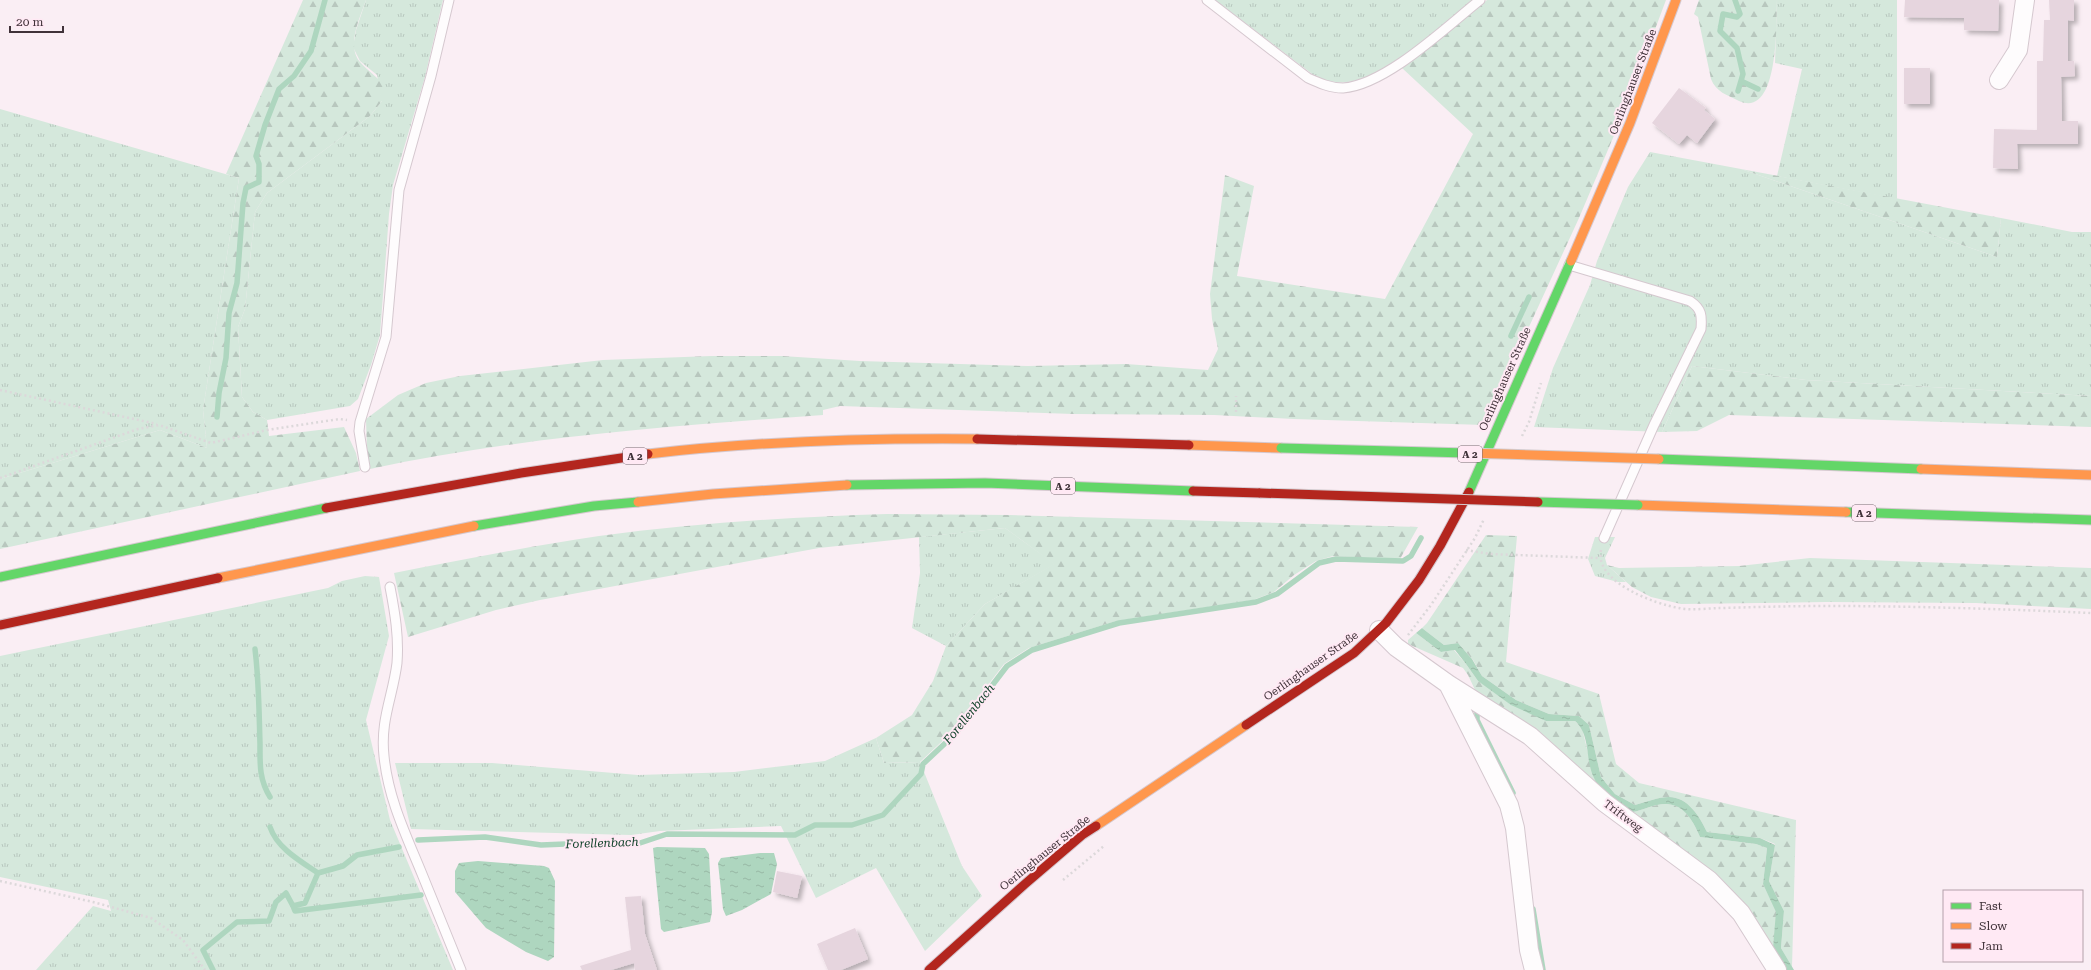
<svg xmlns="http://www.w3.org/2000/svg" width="2091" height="970" font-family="'Roboto Serif',serif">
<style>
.grass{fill:url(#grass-tufts)}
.forest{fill:url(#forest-firs)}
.water{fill:url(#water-ripples)}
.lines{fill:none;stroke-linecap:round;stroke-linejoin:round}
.stream{stroke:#aed6bf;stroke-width:5.5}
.building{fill:#e6d5de;filter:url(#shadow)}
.lane-casing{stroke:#d5c8cf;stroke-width:11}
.street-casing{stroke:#d5c8cf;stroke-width:20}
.fast-casing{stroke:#d5c8cf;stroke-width:11}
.slow-casing{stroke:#d5c8cf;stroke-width:11}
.jam-casing{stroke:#d5c8cf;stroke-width:11}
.path{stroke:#dcd8da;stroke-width:2.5;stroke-dasharray:2 3;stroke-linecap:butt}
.lane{stroke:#fefcfd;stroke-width:9}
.street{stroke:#fefcfd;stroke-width:18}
.fast{stroke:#63d668;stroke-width:9}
.slow{stroke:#ff974d;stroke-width:9}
.jam{stroke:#b3261e;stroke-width:9}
.fast-bridge-casing{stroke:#d3ccd0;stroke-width:11;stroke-linecap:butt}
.slow-bridge-casing{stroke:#d3ccd0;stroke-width:11;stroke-linecap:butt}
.jam-bridge-casing{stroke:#d3ccd0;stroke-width:11;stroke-linecap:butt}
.fast-bridge{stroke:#63d668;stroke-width:9}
.slow-bridge{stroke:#ff974d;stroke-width:9}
.jam-bridge{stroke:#b3261e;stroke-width:9}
.labels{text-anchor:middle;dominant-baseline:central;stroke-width:4;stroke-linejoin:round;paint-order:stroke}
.shield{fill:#ffe9f4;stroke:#796971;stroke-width:1}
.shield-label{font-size:10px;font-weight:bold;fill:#403239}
.street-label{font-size:11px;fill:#403239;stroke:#ffe9f4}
.water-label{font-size:12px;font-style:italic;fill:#11422a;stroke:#ffe9f4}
</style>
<defs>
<pattern id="grass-tufts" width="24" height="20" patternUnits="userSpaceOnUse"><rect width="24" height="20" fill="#d5e8dc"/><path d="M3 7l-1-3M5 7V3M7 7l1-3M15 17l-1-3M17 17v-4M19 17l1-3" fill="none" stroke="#b8c7be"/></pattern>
<pattern id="forest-firs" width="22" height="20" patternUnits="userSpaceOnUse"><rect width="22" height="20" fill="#d5e8dc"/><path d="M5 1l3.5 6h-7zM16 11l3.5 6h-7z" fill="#b8c7be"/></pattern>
<pattern id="water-ripples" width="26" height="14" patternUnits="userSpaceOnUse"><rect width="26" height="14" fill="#aed6bf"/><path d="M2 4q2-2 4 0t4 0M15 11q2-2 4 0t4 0" fill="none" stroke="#97b8a5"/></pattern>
<filter id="shadow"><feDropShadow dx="3.5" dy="3.5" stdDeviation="2" flood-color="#0004"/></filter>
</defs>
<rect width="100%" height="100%" fill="#faeef4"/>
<path class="grass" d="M366,0H443L425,77L393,185L389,214L380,335L371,365L358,399L350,406L267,420L253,412L242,397L238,327L245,309L255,212L267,193L370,116L382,101L377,75L360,61L353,47L356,30Z
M1215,0H1474C1440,27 1399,69 1357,80C1341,85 1326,82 1312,74Z
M1777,0H1897V199L1777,176L1802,69L1775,63Z
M0,109L239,178L203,410L207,448L160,430L0,479Z
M1650,152L1741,169L1997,257L2001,218L2072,232H2091V396L1806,380L1692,366L1662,432L1534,427L1553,368L1590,285L1597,261L1628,187Z
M1005,528L1055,564L985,604L946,646L912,628L920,573L919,537Z
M1595,537H1615L1605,558L1607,565L1626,582H1618L1595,576L1588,559Z
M365,576L379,577L389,636L366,720L390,820L453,970H36L93,906L111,911L108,900L0,877V656L328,588L342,581Z
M876,738L884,763L920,762L962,866L982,896L925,951L876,868L816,898L781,826L660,831L631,835L411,829L395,763H492L638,775L734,772L825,761Z"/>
<path class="forest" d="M303,0H366C360,18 346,45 360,62C368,71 377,76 384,86L382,101L370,116L267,193L255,212L245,309L238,327L242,397L253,412L267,420L269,436L344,427L356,453L360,471L0,549V479L160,430L207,448L203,410L239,178L226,174Z
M1487,0H1666L1624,112L1579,218L1484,425L1294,419L1214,415L1073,414L840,406L823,410V415C672,426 519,437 370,469L367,451L366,419L398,395L426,383L460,376L603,360L711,356H782L860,361L1028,366L1126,364L1208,370L1218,349L1212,319L1210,294L1225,175L1254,186L1237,276L1385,299L1473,134L1402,68Z
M1699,0H1777C1776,20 1780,119 1739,101C1727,95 1716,92 1711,79L1698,17L1694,14Z
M1741,169L2001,218L1997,257Z
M1692,366L1806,380L2091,396V427L1729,415L1697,431L1662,432Z
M887,514L1010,515L1418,527L1400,559L1333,556L1316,561L1294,575L1274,592L1253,600L1116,621L1029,648L1004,664L952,732L920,762L884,763L876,738L912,715L933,681L946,646L985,604L1054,564L1005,528L819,548L540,600L496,610L408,637L394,573C462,560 530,546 599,536C694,523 791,517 887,514Z
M1486,535L1517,536L1506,662L1599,694L1616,764L1639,783L1796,820L1792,967L1781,948L1784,911L1769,881L1775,844L1760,838L1707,832C1700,817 1688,797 1669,797C1658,797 1646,802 1635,805L1615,794L1601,777L1589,725L1579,716L1549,714L1516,700L1482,676L1473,660L1458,643L1444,645L1422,628L1427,623Z
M1810,558L2091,568V609L1976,603L1827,602L1681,604L1651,597L1632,587L1607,565L1619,568L1739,566Z
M1416,633L1441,652L1454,650L1466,664L1478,681L1546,721H1575L1582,728L1594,778L1633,812C1643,810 1657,803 1667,804C1685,805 1694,823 1700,837L1756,844L1767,848L1763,884L1777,912L1773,947L1786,970H1781L1747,914L1476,692L1468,675L1463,668L1408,644V640Z"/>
<path class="water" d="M1422,628L1444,645L1458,643L1472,659L1482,676L1516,700L1549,714L1579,716L1589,725L1601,777L1615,794L1635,805C1646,802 1658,797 1669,797C1688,797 1700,817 1707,832L1760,838L1775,845L1769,881L1784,911L1781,948L1794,970H1786L1773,947L1776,912L1763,884L1767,848L1756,844L1700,837C1694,823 1685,805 1667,804C1657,803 1643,810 1633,812C1617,804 1602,796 1594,778C1585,760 1591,735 1575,721H1546L1511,705L1478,681L1466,664L1455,650L1441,652L1416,633Z
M657,847L705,848L709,854L712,912L710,922L664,932L661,929L653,848Z
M760,853H774L777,864L771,894L742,910L726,916L723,909L718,863L721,858Z
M478,861L544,866L549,868L555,881L554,957L548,961L526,952L486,928L455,892V871L459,863Z"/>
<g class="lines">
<path class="stream" d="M1735,0L1740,14L1737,17L1723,14L1720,31L1737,48L1743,74L1738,91
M1741,81L1758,89
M1511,336L1529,297
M217,417L219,393L226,358L229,313L237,283L243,203L246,188L259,182V164L256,156L265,125L279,89L294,76L311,51L325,0
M255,649C259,681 259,712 260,744C260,764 259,779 270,797
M1477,712V720L1513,793
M270,827C277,848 300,861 318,873
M418,840L485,837L541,845L590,843L637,844L667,834L795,835L815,825H852L883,815L921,774L923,764L955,734L1007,666L1032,650L1119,623L1256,602L1277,594L1319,563L1336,559L1403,561L1411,556L1421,538
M293,906L295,911L421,895
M1533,909L1543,970
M213,970L203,950L237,922L269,921L276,902L286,893L293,906L305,903L318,873L343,866L357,855L399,847"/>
</g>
<path class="building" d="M1905,0H1999L1998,31L1964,30V18L1904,17Z
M2049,0H2074V21L2068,20V61H2074L2075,76L2061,77L2062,121H2078V144H2017L2018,169L1993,168L1994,129L2037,130V61H2043L2044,20H2050Z
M1904,68H1930V104H1904Z
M1679,88L1706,108L1704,110L1715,119L1697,143L1687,135L1679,144L1652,123Z
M777,871L802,876L797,898L773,892Z
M641,896L645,934L657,970H635L634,963L611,970H582L580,966L631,950L625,897Z
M855,928L868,959L841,970H828L817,944Z"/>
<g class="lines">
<g class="lane-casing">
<path id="lane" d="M1207,0L1308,78C1319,83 1330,88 1343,88C1386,85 1446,27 1480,0
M1569,265L1690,301C1702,309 1702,316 1701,329L1654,425L1604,538
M365,467L359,431L360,422L386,337L399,190L431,76L449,0
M390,587C395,613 399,637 397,663C393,696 380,720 384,756C388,798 406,835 422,874C435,906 448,938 461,970"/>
</g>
<g class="street-casing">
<path id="street" d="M1999,80L2018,50L2025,0
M1379,630L1396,647L1448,684L1509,805L1515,828L1529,950L1534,970
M1448,684L1530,736L1605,803L1709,880L1741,913L1777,970"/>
</g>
<g class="fast-casing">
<path id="fast" d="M1659,459L1921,469
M847,485L985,483L1193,491
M1469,492L1571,261
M1846,512L2091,520
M474,526L594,506L638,502
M0,577L326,508"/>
</g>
<g class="slow-casing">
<path id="slow" d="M1571,261L1630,123L1676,0
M1189,445L1281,448
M648,454C758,441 867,438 977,439
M1921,469L2091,475
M638,502L713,494L847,485
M1638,505L1846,512
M218,578L474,526
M1096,826L1246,725"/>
</g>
<g class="jam-casing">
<path id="jam" d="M977,439L1189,445
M1193,491L1260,493
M326,508L521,473L648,454
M0,625L218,578
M1246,725L1354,653L1386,623L1419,580L1440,546L1469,492
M929,970L1025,884L1082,835L1096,826"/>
</g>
<path class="path" d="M0,390L157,424
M1236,412V396
M1522,436L1529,422L1541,383
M0,478L138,429L159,425L211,443L267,430L340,419L347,420
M1466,550L1490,554L1599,558
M1601,550C1594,582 1655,604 1679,608C1692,611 1708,608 1721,608C1757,607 1792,606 1827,606C1915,606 2003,609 2091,613
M1408,635L1431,605L1475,538L1484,519
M1063,880L1104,846
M0,881L93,902L151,918L183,940L205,970"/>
<use href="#lane" class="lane"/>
<use href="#street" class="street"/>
<use href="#fast" class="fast"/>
<use href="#slow" class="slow"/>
<use href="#jam" class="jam"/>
<g class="fast-bridge-casing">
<path id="fast-bridge" d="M1281,448L1467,453
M1538,502L1638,505"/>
</g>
<g class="slow-bridge-casing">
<path id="slow-bridge" d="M1467,453L1659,459"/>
</g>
<g class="jam-bridge-casing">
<path id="jam-bridge" d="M1260,493L1538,502"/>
</g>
<use href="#fast-bridge" class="fast-bridge"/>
<use href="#slow-bridge" class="slow-bridge"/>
<use href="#jam-bridge" class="jam-bridge"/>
</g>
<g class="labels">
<g class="shield">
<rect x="1458" y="446" width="24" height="16" rx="3"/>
<rect x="623" y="448" width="24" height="16" rx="3"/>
<rect x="1051" y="478" width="24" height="16" rx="3"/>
<rect x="1852" y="505" width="24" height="16" rx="3"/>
</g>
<g class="shield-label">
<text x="1470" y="454">A 2</text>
<text x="635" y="456">A 2</text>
<text x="1063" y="486">A 2</text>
<text x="1864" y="513">A 2</text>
</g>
<g class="street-label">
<text transform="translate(1633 82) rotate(-69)">Oerlinghauser Straße</text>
<text transform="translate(1505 379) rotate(-66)">Oerlinghauser Straße</text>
<text transform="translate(1311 666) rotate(-35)">Oerlinghauser Straße</text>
<text transform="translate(1623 816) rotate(37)">Triftweg</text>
<text transform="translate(1045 853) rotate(-39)">Oerlinghauser Straße</text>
</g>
<g class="water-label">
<text transform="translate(969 714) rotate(-51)">Forellenbach</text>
<text transform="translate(602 843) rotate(-2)">Forellenbach</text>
</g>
</g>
<rect x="1943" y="890" width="140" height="72" fill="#ffe9f4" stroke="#b3a0a9"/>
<rect x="1951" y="903" width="20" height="6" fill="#63d668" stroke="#b3a0a9"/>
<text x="1979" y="910" font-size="12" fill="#403239">Fast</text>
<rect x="1951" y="923" width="20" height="6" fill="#ff974d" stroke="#b3a0a9"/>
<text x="1979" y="930" font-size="12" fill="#403239">Slow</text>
<rect x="1951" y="943" width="20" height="6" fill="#b3261e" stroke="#b3a0a9"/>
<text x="1979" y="950" font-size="12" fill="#403239">Jam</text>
<path d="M10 26v6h53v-6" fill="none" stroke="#403239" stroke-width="2"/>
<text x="16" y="26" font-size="12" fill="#403239" stroke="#ffe9f4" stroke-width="3" paint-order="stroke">20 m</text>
</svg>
